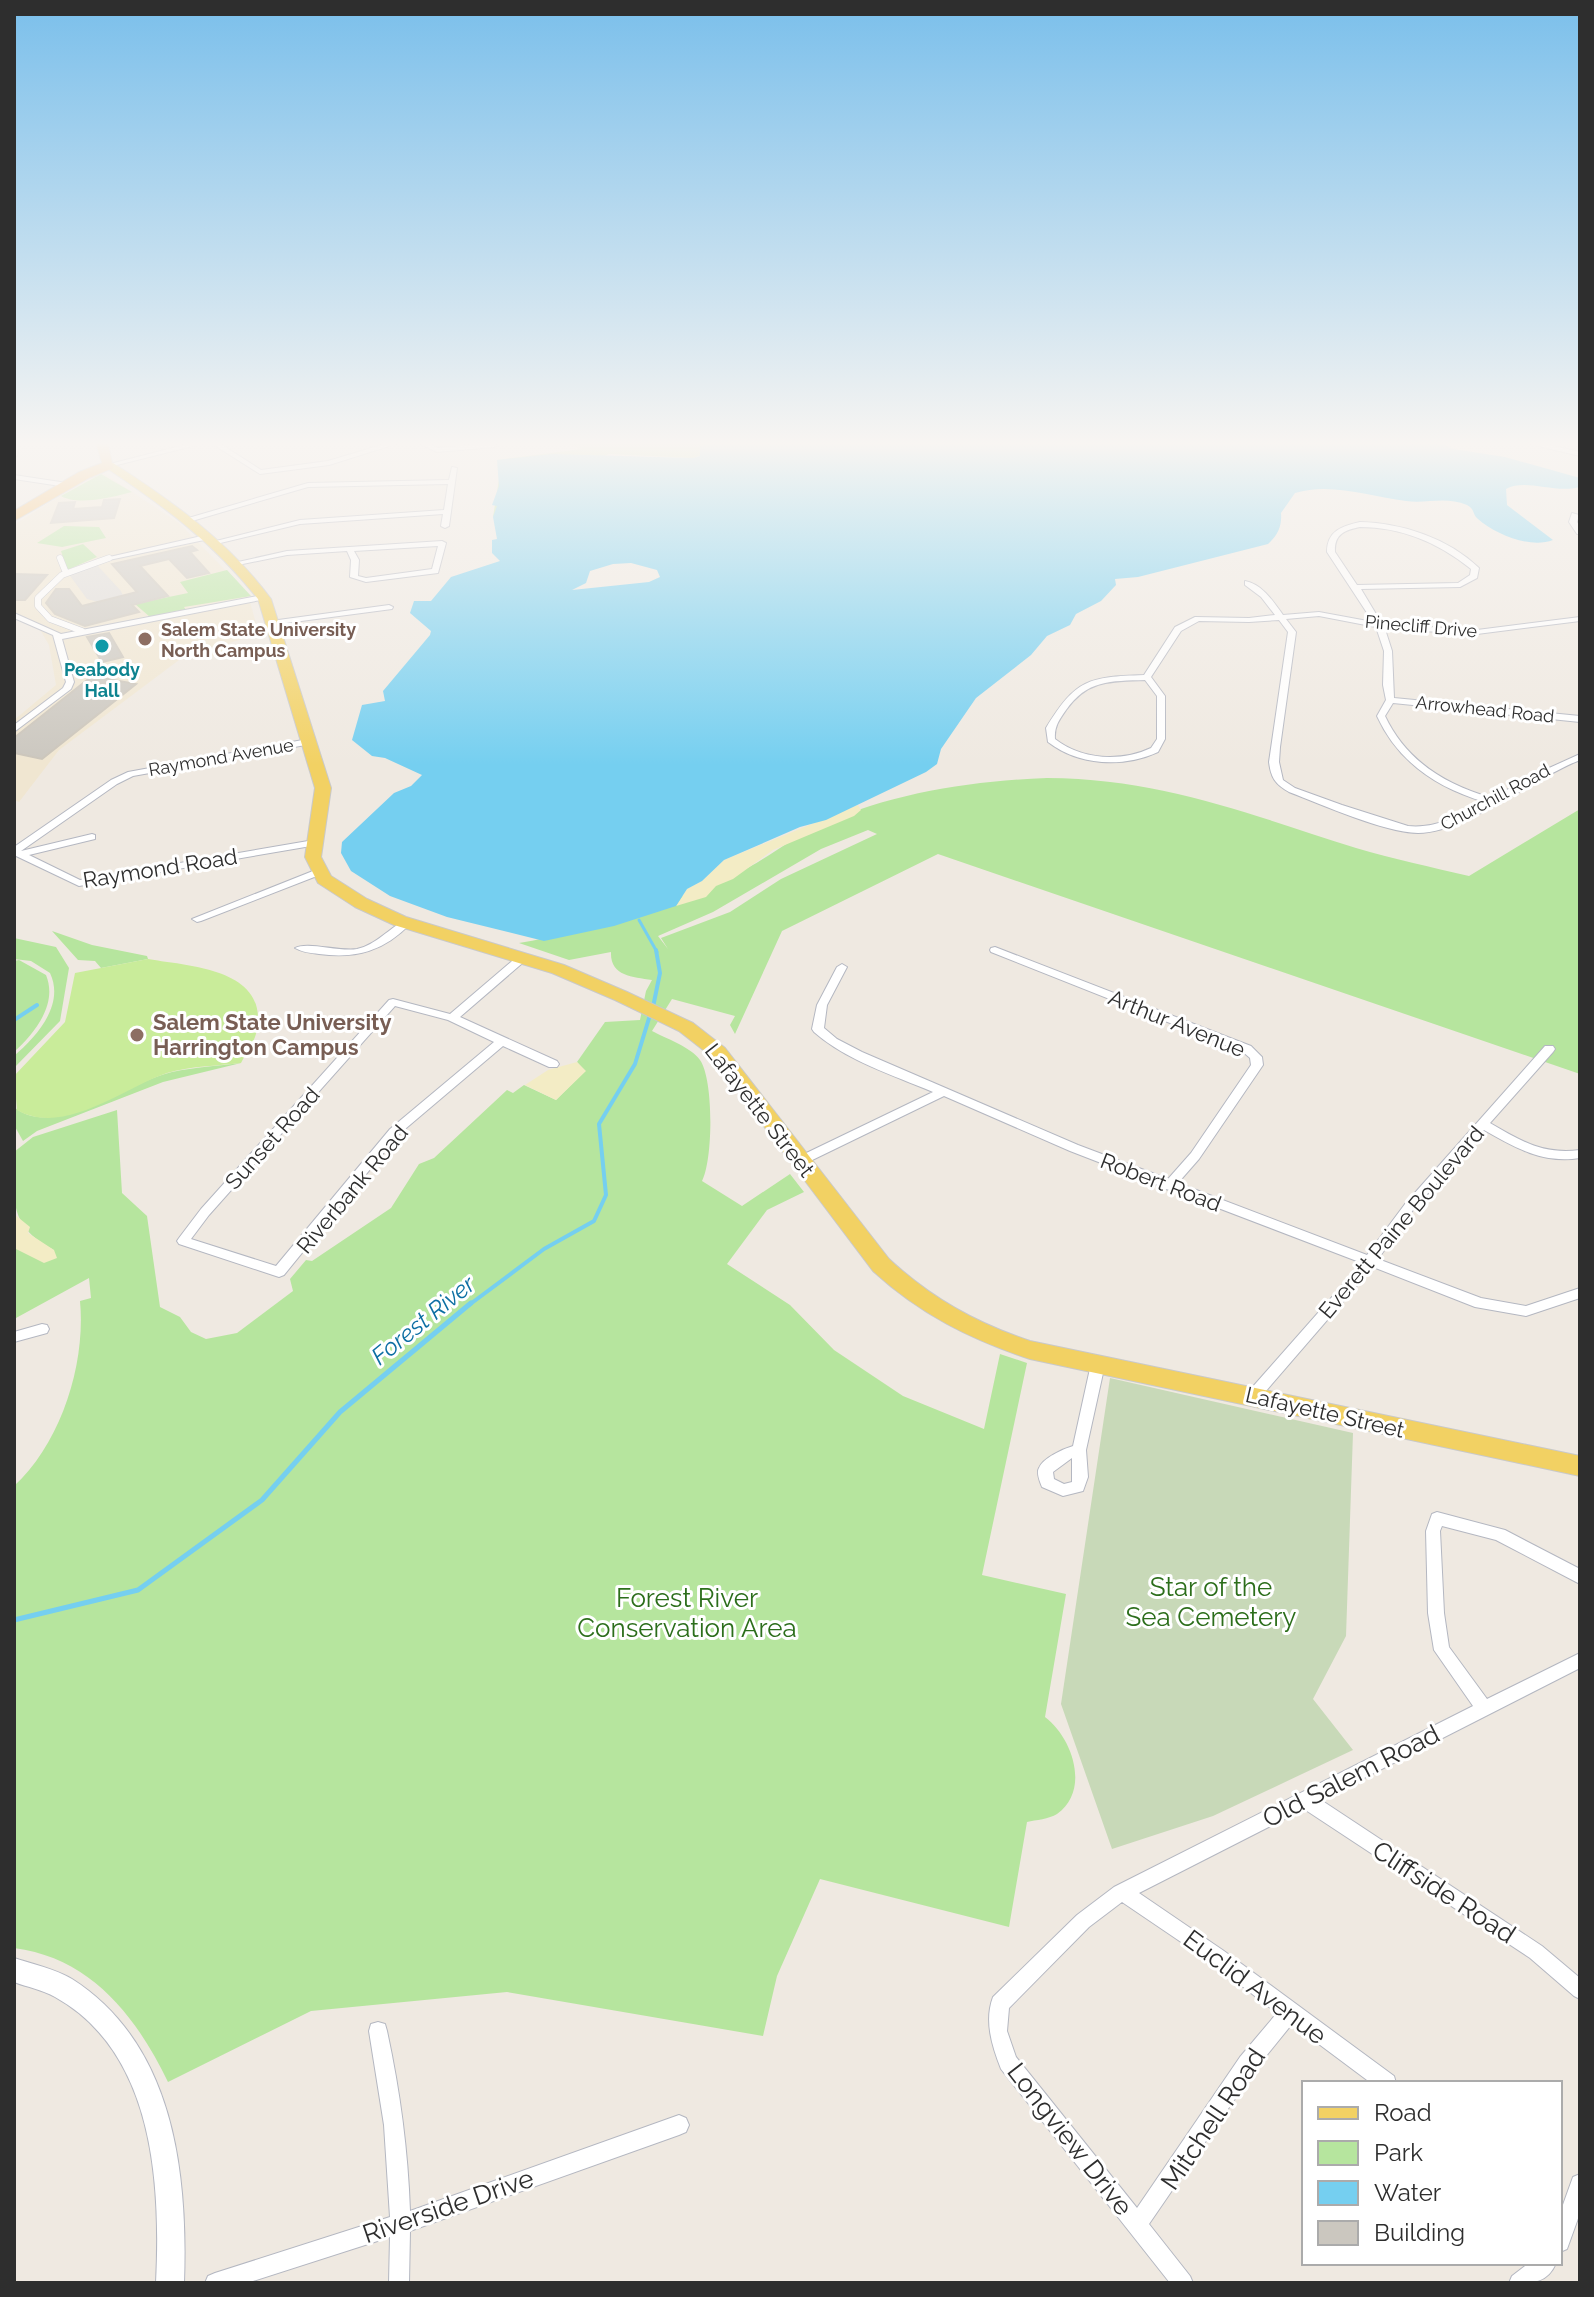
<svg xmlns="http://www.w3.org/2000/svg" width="1594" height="2297" font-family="Raleway,sans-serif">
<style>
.education{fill:#f0e6d1}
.green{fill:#b6e59e;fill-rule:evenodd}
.sand{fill:#f3ecc5}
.cemetery{fill:#c8d9b8}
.pitch{fill:#c9ec9a}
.plaza{fill:#dfdcd8}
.water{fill:#75cff0;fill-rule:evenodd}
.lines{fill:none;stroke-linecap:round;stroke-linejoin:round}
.stream-far2{stroke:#75cff0;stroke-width:3}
.stream-far1{stroke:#75cff0;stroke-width:4}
.stream{stroke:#75cff0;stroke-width:5}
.building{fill:#cbc7bf;stroke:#cbc5ba;stroke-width:2}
.pedestrian-casing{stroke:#b4b7c1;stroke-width:7}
.minor-casing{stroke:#b4b7c1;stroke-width:2}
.tertiary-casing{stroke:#b4b7c1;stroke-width:2}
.primary-casing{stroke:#c9c9c9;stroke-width:2}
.trunk-casing{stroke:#c9c9c9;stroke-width:2}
.pedestrian{stroke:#fff;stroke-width:6}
.minor{fill:#fff;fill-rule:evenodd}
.tertiary{fill:#fff;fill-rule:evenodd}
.primary{fill:#f2d163;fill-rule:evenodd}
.trunk{fill:#f8ba60;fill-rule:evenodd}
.education-dot{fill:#8d6e63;stroke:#fff;stroke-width:3}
.culture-dot{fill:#0f9aa8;stroke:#fff;stroke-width:3}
.labels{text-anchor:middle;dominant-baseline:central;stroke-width:6;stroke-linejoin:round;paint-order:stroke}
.far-street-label{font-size:18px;fill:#2e2e2e;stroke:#fff}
.far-education-label{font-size:18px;font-weight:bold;fill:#785e54;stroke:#fff;text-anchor:start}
.far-culture-label{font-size:18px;font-weight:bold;fill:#0d838f;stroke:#fff}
.street-label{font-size:22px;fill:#2e2e2e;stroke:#fff}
.education-label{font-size:22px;font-weight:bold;fill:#785e54;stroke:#fff;text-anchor:start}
.water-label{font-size:24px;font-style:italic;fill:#0d6fa3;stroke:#fff}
.near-park-label{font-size:26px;fill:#2c6e1b;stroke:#fff}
.near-street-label{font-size:26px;fill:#2e2e2e;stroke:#fff}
</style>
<rect width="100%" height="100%" fill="#efe9e1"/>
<path class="education" d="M105,474L179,523L239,584L248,595L259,634L229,643L232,654L179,660L59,750L19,802L14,800V720L56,685L49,645L39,628L14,619V525L91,476Z"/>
<path class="green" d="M565,443H712L704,445L700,456L693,458L609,454L516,493L493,517L500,473L497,460L582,449Z
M101,474L132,492C113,497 78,506 61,496Z
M64,526L99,527L106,538L62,547L37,543Z
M83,544L97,557L67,570L61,551Z
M227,570L251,596L184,607L186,610L150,617L135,604L188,593L180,582Z
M1047,778C1164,779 1247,814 1356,848C1393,859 1431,867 1469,876L1580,809V1074L938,854L782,931L735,1034L730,1025L735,1016L672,999L652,1031C665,1038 691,1047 700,1060C714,1080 713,1160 702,1181L742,1206L790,1174L804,1192L767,1210L727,1264L790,1305L834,1350L903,1396L984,1429L1000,1354L1027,1363L982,1575L1066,1594L1045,1717C1072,1737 1091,1790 1057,1814C1049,1819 1036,1820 1027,1822L1009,1927L820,1879L777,1976L763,2036L507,1992L311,2011L168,2082C136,2016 91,1958 14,1948V1486C61,1443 86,1364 80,1301L91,1298L89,1278L16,1318L14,1221L39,1246L54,1250C7,1226 14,1198 14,1152L33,1137L117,1110L122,1193L147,1216L160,1307L180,1317L191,1332L206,1339L237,1333L293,1291L290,1279L306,1260L312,1261L391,1208L419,1164L434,1158L507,1090L513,1093L524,1085L556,1100L585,1071L577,1062L605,1022L640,1020L646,991L652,980C632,977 610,976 611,952L569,960L519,943C589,932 667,904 733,875C764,862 790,838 822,824C893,793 970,781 1047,778ZM868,830L877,834L781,879L730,912L661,938L668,949L658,936L713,912L821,849Z
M52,931L92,945L147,956L148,959L101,968L95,961L78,960Z
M14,938L56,947L69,968L60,1021L14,1068V1056C37,1036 65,1005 50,973L31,961L14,959Z
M19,960L46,975C58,1004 35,1033 14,1052V961Z
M241,1063L163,1082L37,1131L23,1141L14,1125V1107C54,1141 130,1081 172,1072C195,1067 218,1066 241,1063Z"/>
<path class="sand" d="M858,805L861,810L854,816L773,850L733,879L716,886L706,897L676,906L687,889L702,881L724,860Z
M577,1062L586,1071L556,1100L525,1085L548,1070Z
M14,1214L30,1227L28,1233L54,1250L57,1258L44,1263L14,1248Z"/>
<path class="cemetery" d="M1110,1378L1353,1433L1346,1636L1313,1699L1353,1750L1213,1816L1112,1849L1061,1704Z"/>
<path class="pitch" d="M148,959C187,966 268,968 257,1029C256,1040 246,1053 241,1063C217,1066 190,1066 167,1073C123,1088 64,1137 17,1110L14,1076L65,1022L75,973Z"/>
<path class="plaza" d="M96,564L121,591L123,596L98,602L87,599L68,573Z"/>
<path class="water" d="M712,443H1442L1453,449L1505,457L1580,478V487C1554,494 1526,478 1506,489L1507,505L1553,540C1530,549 1495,534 1478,519C1472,514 1475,509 1467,505C1445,496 1427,504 1406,501C1370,497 1332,482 1295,493L1281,513C1282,526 1278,535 1268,544L1138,577L1115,579L1116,585L1101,601L1076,614L1070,625L1047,636L1031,655L976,698L941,749L937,764L926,772L826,820L800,827L724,860L702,881L687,889L676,906L614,926L544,941L447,917L390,896L351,871L341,853L342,842L394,793L411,786L422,775L385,758L372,756L352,740L362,705L385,701L383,691L430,635L431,631L410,613L414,601H431L451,577L500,561L492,553V540L497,539L493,517L497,506L492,505L499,486L497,460L552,454L693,458L700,456V446ZM613,564L631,563L657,570L660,577L649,582L572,590L586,583L590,571Z"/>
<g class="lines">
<path class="stream-far2" d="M639,920L657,952"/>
<path class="stream-far1" d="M653,1007L660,973L656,950
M14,1020L37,1005
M469,1305L544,1249L594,1221L606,1195L599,1124L635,1064L650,1015"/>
<path class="stream" d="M14,1620L138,1590L262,1500L340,1412L471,1303"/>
</g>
<path class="building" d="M120,499L114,518L51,523L59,503L75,502L73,509L102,507L104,500Z
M192,546L197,550L190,552L209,573L187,578L169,559L140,566L168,596L132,605L139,612L85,626L55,614L46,603L56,589H69L82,606L137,592L112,564Z
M14,574L47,575L25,600H14Z
M109,633L123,657L102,662L87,637Z
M92,676L136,684L42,759L14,753V738Z"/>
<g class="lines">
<g class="pedestrian-casing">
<path id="pedestrian" d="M60,558L66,573
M82,631L50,619L38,606V598L62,575L109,558"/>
</g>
<g class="minor-casing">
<path id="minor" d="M14,443H19L17,456L14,458Z
M192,443H205L109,467L106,465Z
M211,443H219L261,470L328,461L388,443H399L329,465L260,474Z
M418,443H427L438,448L490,443L497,445L494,447L437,452Z
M1526,443H1540L1580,452V456Z
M452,467L457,468L449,526L445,528L441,526L443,514L300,524L212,545L208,543L300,520L444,510L448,484L308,487L192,521L185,519L308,483L449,480Z
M14,475L67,483L71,485L67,487L14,479Z
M1572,513L1579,515L1577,522L1580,527V534H1577L1569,522Z
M1360,522C1402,523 1448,538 1479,568L1477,578L1460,587L1361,589L1382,624L1477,630L1580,617V621L1477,634L1385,629L1392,651L1394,698L1580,716V722L1393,703L1385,716C1406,761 1446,785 1492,798L1538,773L1580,754V760C1534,778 1464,833 1418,833C1383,832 1323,805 1289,792C1275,784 1271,778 1269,762L1288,632L1279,620L1249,622L1199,621L1181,631L1151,677L1165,696V739L1158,752C1123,768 1079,766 1048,742L1046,728C1076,679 1088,677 1144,675L1175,627L1195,617L1249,618L1275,615L1261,597L1245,585V581C1262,584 1273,601 1283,615L1319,612L1373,622L1327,552C1327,531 1342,526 1360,522ZM1360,527C1401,527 1439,543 1471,569L1470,575L1458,583L1357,585L1335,552C1334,534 1345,530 1360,527ZM1319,616L1376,627L1384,651L1383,685L1386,700L1377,716C1398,762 1437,788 1485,802C1461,815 1436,829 1408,826L1342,805L1295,788L1283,780L1279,762L1280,747L1296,632L1286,619ZM1145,680L1157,696V739L1151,748C1121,762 1082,760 1055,739C1054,727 1059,720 1066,710C1087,680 1110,681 1145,680Z
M206,535H209V539L109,560L105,558Z
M442,541L446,543L438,573L366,582L350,577L351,560L347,551L287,555L233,566L229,564L287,551ZM438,546L432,569L366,578L358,576L359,560L354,551Z
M263,595H266V599L62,639L74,682L71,689L14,732V725L63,688L66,682L53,635L14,618V613L61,634Z
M389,605L393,607L392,609L271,625L267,623L271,621Z
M308,739L311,740V744L133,776L117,784L21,851L92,834L95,835V839L29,855L80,880L314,840L317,841V845L79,886L14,855V847L111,780L128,772Z
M318,869L322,870V874L201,921L197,922L192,919Z
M406,920L411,923C384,951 357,959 319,954C310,953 302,952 295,948C307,941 339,952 357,949C376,945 389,928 406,920Z
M995,947L1251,1046L1262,1057L1263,1065L1199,1159L1178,1183L1367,1255L1405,1204L1545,1046H1553L1555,1049L1553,1052L1490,1123C1521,1141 1543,1155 1580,1150V1158C1543,1164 1515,1148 1484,1130L1413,1210L1378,1259L1481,1298L1526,1306L1580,1288V1298L1526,1316L1475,1307L1373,1267L1259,1399L1254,1401L1249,1399L1247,1395L1249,1391L1362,1263L1171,1190L1165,1189L1163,1187L1070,1151L944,1096L804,1164H796L794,1161L796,1158L933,1092C893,1075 847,1061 814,1032L812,1029L817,1005L837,967L842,964L847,967L827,1005L824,1028L837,1039L862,1052L1078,1145L1168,1179L1191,1153L1251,1065L1250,1058L1243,1052L991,952L990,950L991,948Z
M522,955L527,958L526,960L460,1017L557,1061L559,1064L557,1067H549L503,1046L398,1135L284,1275L279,1277L179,1244L177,1241L179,1238L201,1209L389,1000L393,999L450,1014L518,956ZM395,1006L448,1020L494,1042L390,1129L276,1266L191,1239L209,1215Z
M42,1324L47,1325L49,1329L47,1333L14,1342V1332Z
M1098,1359L1103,1360L1105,1364L1086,1450L1088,1477L1083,1491L1063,1496L1042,1487C1040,1482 1036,1473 1039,1468C1043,1458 1063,1449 1073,1446L1091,1364L1093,1360ZM1072,1458V1482L1064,1484L1054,1479L1053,1472Z
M1437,1512L1505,1530L1580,1569V1584L1496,1540L1442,1526L1440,1531L1444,1613L1449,1647L1487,1699L1580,1653V1668L1321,1800L1542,1946L1580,1978V1999L1574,1996L1530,1958L1304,1809L1139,1893L1224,1951L1394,2076L1396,2083H1371L1292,2024L1254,2071L1149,2224L1190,2276L1193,2283H1170L1001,2069C992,2046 984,2021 993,1997L1077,1915L1114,1887L1473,1706L1434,1650L1428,1613L1426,1531L1432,1514ZM1122,1902L1212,1963L1277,2013L1240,2057L1137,2208L1016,2057L1007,2031L1009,2008L1089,1927Z
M378,2022L385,2024L387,2031C400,2091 408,2150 410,2211L679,2115L686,2118L689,2125L686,2132L679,2135L410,2231L409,2283H389L390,2237L247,2283H205L208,2276L215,2273L390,2217L384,2125L369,2031L371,2024Z
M1580,2174V2213L1567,2249L1560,2252V2213L1573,2177Z
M1529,2263H1556C1547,2285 1529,2283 1509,2283L1512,2276Z"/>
</g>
<g class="tertiary-casing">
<path id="tertiary" d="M14,1958C33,1964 55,1969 72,1979C174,2044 188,2173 184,2283H156C161,2183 154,2052 55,1997C43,1990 27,1987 14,1982Z"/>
</g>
<g class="primary-casing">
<path id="primary" d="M105,463H113C173,502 227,540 271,599L331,788L321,857L331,876L367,899L406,917L564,965L627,992L693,1023L725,1048L889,1259C931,1298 976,1323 1030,1341L1580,1456V1476L1030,1359C970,1339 920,1314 873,1271L711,1056L679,1031L615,1000L552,973L394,925L355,907L318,883L305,857L315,788L258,599C213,542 165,507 105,467Z"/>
</g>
<g class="trunk-casing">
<path id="trunk" d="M96,443H108L113,468L89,478L14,521V511L79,472L102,463Z"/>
</g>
<use href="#pedestrian" class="pedestrian"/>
<use href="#minor" class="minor"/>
<use href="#tertiary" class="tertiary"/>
<use href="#primary" class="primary"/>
<use href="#trunk" class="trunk"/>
</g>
<linearGradient id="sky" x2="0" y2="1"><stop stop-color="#7abfeb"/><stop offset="0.58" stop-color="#f8f5f2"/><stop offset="1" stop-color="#f8f5f2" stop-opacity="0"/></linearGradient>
<rect width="1594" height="765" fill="url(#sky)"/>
<g class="education-dot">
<circle cx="145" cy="639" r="8"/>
<circle cx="137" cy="1035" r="8"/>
</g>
<circle class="culture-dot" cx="102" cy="646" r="8"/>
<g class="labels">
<g class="far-street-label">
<text transform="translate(1421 626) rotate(5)">Pinecliff Drive</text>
<text transform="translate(1485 709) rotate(6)">Arrowhead Road</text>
<text transform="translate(221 757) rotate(-10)">Raymond Avenue</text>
<text transform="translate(1495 797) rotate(-28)">Churchill Road</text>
</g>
<g class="far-education-label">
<text x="161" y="629">Salem State University<tspan x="161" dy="21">North Campus</tspan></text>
</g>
<g class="far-culture-label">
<text x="102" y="669">Peabody<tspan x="102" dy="21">Hall</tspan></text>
</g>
<g class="street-label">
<text transform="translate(160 868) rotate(-9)">Raymond Road</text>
<text transform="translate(1177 1023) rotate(22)">Arthur Avenue</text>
<text transform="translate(760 1110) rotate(52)">Lafayette Street</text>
<text transform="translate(272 1138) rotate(-48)">Sunset Road</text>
<text transform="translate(1161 1182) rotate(21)">Robert Road</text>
<text transform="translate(352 1189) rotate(-50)">Riverbank Road</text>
<text transform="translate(1401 1222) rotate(-50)">Everett Paine Boulevard</text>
<text transform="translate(1325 1412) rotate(13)">Lafayette Street</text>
</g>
<g class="education-label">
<text x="153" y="1022">Salem State University<tspan x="153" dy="25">Harrington Campus</tspan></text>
</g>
<g class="water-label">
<text transform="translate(423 1320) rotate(-39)">Forest River</text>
</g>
<g class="near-park-label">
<text x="1211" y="1587">Star of the<tspan x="1211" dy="30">Sea Cemetery</tspan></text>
<text x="687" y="1598">Forest River<tspan x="687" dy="30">Conservation Area</tspan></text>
</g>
<g class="near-street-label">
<text transform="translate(1351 1776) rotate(-27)">Old Salem Road</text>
<text transform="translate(1444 1892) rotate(33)">Cliffside Road</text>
<text transform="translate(1255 1987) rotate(37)">Euclid Avenue</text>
<text transform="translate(1213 2119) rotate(-56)">Mitchell Road</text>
<text transform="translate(1070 2139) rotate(52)">Longview Drive</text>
<text transform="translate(448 2206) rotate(-19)">Riverside Drive</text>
</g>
</g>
<rect width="1594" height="2297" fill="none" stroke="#2e2e2e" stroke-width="32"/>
<rect x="1302" y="2081" width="260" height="184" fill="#ffffff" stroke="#ababab" stroke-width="2"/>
<rect x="1318" y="2107" width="40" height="12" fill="#f2d163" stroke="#ababab" stroke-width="2"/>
<text x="1374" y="2121" font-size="24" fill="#2e2e2e">Road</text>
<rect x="1318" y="2141" width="40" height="24" fill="#b6e59e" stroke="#ababab" stroke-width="2"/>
<text x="1374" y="2161" font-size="24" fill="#2e2e2e">Park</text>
<rect x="1318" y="2181" width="40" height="24" fill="#75cff0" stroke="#ababab" stroke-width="2"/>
<text x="1374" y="2201" font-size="24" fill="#2e2e2e">Water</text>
<rect x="1318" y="2221" width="40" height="24" fill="#cbc7bf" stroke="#ababab" stroke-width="2"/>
<text x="1374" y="2241" font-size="24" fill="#2e2e2e">Building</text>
</svg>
